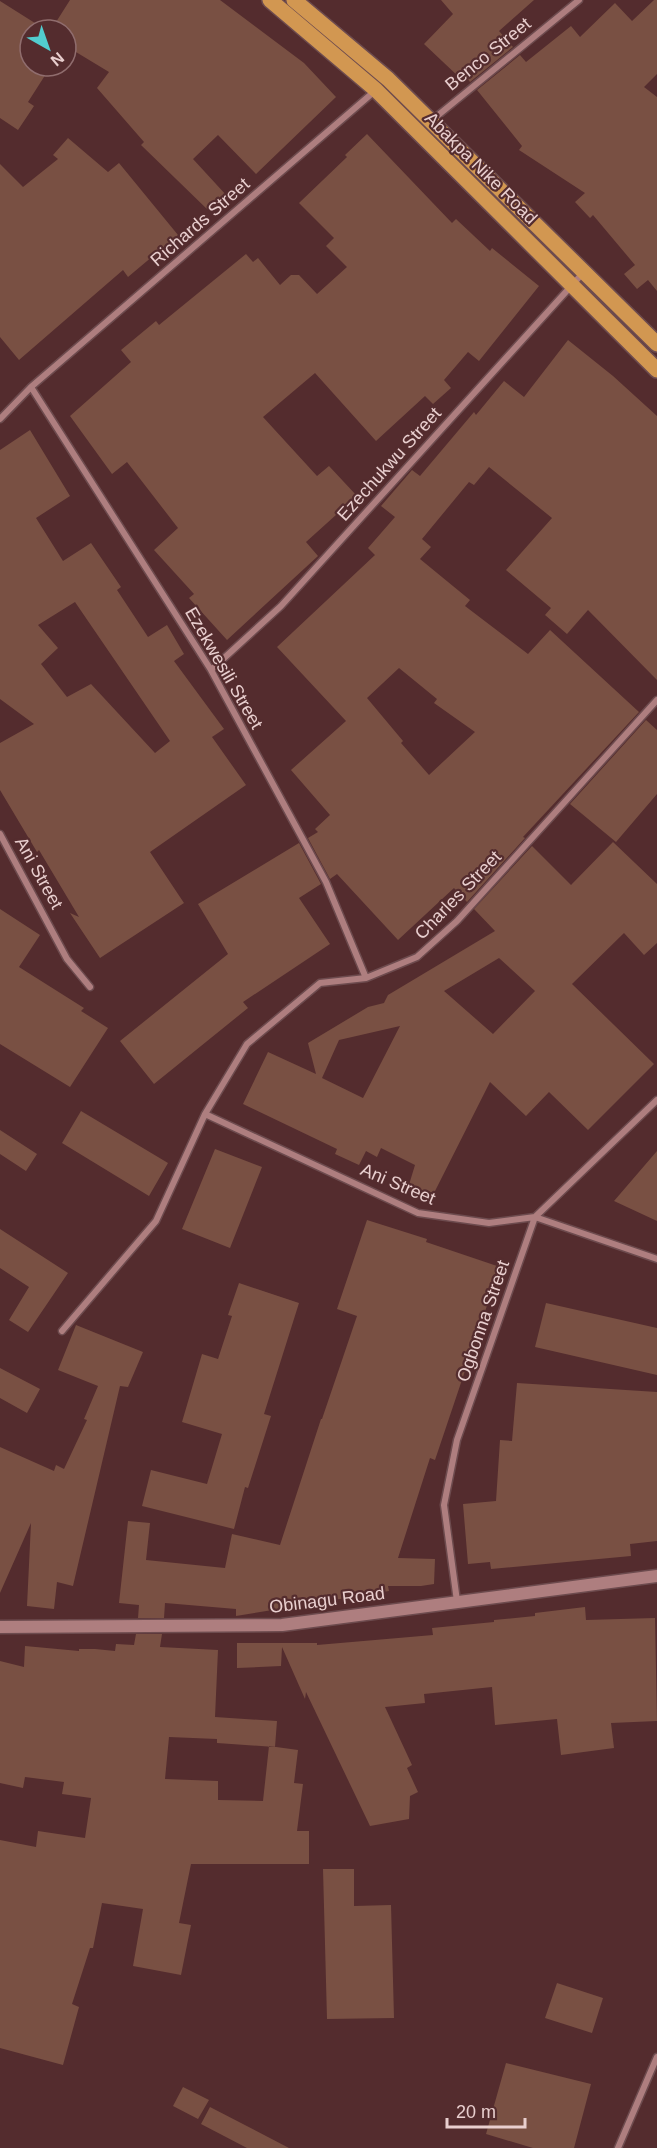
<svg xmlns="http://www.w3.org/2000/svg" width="657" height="2148" font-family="Arial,sans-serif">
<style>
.building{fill:#795043;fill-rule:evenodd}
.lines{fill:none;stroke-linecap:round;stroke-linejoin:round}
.street-casing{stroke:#6d4b4e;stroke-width:9}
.secondary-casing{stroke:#6d4b4e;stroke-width:15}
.primary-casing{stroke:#6d4b4e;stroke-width:18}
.street{stroke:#ae7e7f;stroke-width:6}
.secondary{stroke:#ae7e7f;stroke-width:12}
.primary{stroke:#d29751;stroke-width:15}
.labels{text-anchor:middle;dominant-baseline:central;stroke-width:4.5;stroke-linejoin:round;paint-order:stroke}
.street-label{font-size:18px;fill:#e9cfcf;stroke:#542c2e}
</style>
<rect width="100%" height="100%" fill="#542c2e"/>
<path class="building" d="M70,0H220L304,63L336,97L256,174L218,135L193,159L227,196L210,212L141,145L144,142L97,88L109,72L66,46V30H51Z
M441,0H534L499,31L513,47L470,82L464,74L460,78L424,44L453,14Z
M654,0H657V74L644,87L657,97V291L648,280L637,289L624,274L635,265L593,215L590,218L575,202L585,193L519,150L522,146L477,90L520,55L526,62L571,26L580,37L615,3L632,21Z
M0,1L46,30H30V66H51L28,102L34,106L18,130L0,118Z
M367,134L452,223L456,219L490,251L492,248L539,286L479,361L468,352L444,380L451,388L433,404L425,396L376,441L315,373L263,417L317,476L329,466L357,496L306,542L318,556L227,640L189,598L194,594L154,550L178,528L127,462L112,474L70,416L131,362L121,350L156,321L159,325L246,254L253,262L258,258L280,285L291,275H299L317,294L347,267L326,246L334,238L299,203L347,157L345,155Z
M68,138L108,172L119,163L178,235L128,277L123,270L19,360L0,337V164L23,187L58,159L53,155Z
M568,340L613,376L657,416V680L588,610L567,634L545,615L551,608L506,570L552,518L489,467L474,485L469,482L422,539L431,547L420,559L470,600L465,606L528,654L550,630L639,712L523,837L525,838L467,902L454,888L398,940L337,874L330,879L308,838L318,832L315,829L330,815L291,770L346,721L277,647L375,555L368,548L395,517L381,506L412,470L420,476L474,412L476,415L504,381L524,397ZM399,668L437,699L434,703L475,732L429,775L401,743L403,741L367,698Z
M30,430L70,496L36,518L63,561L91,543L121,587L117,590L148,637L167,625L184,654L174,661L224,729L212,737L246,785L150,852L184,903L100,958L70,913L79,917L39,850L37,852L0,790V743L34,724L0,699V450ZM75,602L170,741L155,753L91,684L67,697L41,664L58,648L38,625Z
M646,720L657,730V794L616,842L570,804Z
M613,842L657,884V943L644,955L624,933L572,984L654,1064L588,1130L549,1092L526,1116L490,1082L433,1195L408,1188L415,1165L381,1148L377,1157L366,1151L359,1165L335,1154L337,1149L243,1104L268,1052L316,1074L308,1043L368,1007L384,1003L388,995L495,931L474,909L532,846L571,885ZM499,958L535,991L493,1034L444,991ZM400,1026L363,1098L322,1078L339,1040Z
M299,843L321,884L299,898L330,944L243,1002L248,1008L154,1084L120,1041L228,954L198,904Z
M0,909L40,935L19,967L84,1008L81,1011L108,1028L70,1087L0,1044Z
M81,1111L168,1163L149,1196L62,1143Z
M0,1130L37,1154L26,1171L0,1154Z
M215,1149L262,1167L230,1248L182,1229Z
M657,1151V1221L614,1201Z
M367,1220L427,1239L426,1242L500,1267L435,1460L430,1458L398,1558L435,1559L434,1584L421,1586H388L389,1591L236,1616V1609L165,1603L164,1618H138L139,1605L119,1603L128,1521L150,1523L146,1560L225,1568L232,1534L280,1545L321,1419H322L357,1316L337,1309Z
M0,1229L68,1273L28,1332L9,1320L29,1287L0,1268Z
M239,1283L299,1303L264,1414L271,1416L248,1488L245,1487L234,1529L142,1506L151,1470L207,1484L222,1434L182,1422L202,1354L218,1359L232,1316L228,1315Z
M546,1303L657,1328V1375L535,1347Z
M76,1325L143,1352L128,1387L120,1386L73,1586L57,1582L54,1609L27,1606L31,1523L0,1593V1447L54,1471L56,1465L64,1469L87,1420L84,1419L98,1386L58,1370Z
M0,1368L40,1389L27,1413L0,1398Z
M517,1383L657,1392V1541L630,1544L631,1556L491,1569L490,1562L468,1564L463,1504L496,1501L500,1440L512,1441Z
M585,1607L586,1620L655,1618L657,1721L611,1723L614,1748L561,1755L557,1719L495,1725L492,1687L424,1694L425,1703L385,1707L412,1765L407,1768L418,1792L410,1796L409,1819L370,1826L306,1692L305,1699L282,1647L281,1666L237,1668V1643H317V1645L433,1635L432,1628L494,1622V1620L535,1616V1613Z
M136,1634H162L160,1647L218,1650L215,1717L277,1721L275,1747L217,1743V1739L169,1737L165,1779L218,1781V1800L263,1801L269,1746L298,1750L294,1783L303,1784L297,1831H309V1864H191L179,1923L191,1925L181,1975L133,1966L143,1909L102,1903L93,1948H90L72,2004L79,2007L63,2065L0,2048V1840L36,1847L38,1831L85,1838L91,1798L62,1794L64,1782L25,1777L23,1788L0,1783V1661L24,1667L25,1646L79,1651V1649H95L115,1651L116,1644L134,1645Z
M323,1869H354V1906L391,1905L394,2018L327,2019Z
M557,1983L603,1998L592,2033L545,2018Z
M506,2063L591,2084L574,2148H533L486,2134Z
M183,2087L209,2100L198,2119L173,2106Z
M210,2107L289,2148H247L201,2124Z"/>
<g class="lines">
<g class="street-casing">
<path id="street" d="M431,121L579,0
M31,387L211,670L326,882L366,978
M0,419L31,387L376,90
M211,670L281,606L583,273
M0,834L67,959L90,987
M205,1114L418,1213L489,1223L535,1217L657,1259
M62,1331L156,1221L205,1114L247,1044L320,983L366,978L417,957L457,921L657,700
M457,1601L444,1505L457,1440L535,1217L657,1100
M618,2148L657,2057"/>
</g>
<g class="secondary-casing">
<path id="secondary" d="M0,1627L282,1625L657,1576"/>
</g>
<g class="primary-casing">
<path id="primary" d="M270,0L376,90L657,370
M294,0L388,79L657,344"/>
</g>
<use href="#street" class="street"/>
<use href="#secondary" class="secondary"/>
<use href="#primary" class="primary"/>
</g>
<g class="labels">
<g class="street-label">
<text transform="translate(488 54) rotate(-39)">Benco Street</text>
<text transform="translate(481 168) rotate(45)">Abakpa Nike Road</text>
<text transform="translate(200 222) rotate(-41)">Richards Street</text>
<text transform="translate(389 464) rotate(-48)">Ezechukwu Street</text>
<text transform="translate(224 668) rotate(60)">Ezekwesili Street</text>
<text transform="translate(39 873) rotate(61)">Ani Street</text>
<text transform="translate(458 895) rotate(-46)">Charles Street</text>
<text transform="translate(398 1184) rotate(23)">Ani Street</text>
<text transform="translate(483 1321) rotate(-71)">Ogbonna Street</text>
<text transform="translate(327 1600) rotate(-7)">Obinagu Road</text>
</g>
</g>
<g transform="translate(48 48) rotate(140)"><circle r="28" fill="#542c2e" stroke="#906d6e" stroke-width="1.5"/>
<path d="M0-4.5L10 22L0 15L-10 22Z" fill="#52cdcf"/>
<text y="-9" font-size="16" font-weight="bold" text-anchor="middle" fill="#e9cfcf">N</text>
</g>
<path d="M447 2118v9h78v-9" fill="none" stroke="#e9cfcf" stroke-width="3"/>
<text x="456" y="2118" font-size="18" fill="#e9cfcf" stroke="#542c2e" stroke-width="4.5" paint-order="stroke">20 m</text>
</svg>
